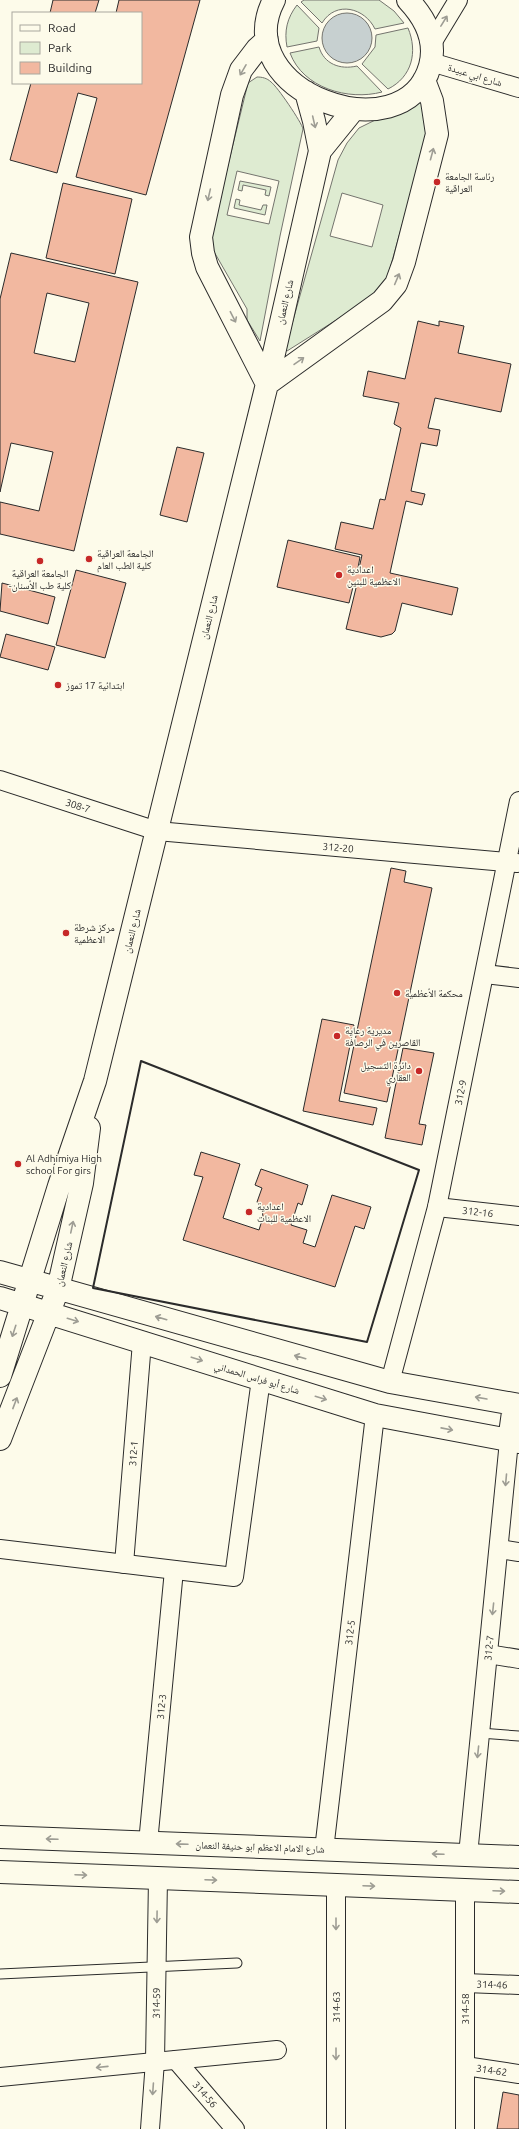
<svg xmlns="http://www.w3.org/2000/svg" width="519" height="2129" font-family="Ubuntu,'Noto Naskh Arabic',sans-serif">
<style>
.green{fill:#deebd1;stroke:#74746e;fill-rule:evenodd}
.water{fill:#c7d0d0;stroke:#74746e}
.building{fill:#f2b8a0;stroke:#2b2b2b;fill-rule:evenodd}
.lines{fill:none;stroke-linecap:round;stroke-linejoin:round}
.service-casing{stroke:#2b2b2b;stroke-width:11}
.minor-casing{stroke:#2b2b2b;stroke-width:20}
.tertiary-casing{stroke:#2b2b2b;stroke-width:24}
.primary-casing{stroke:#2b2b2b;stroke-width:24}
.service{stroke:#fdfbea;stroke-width:9}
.minor{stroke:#fdfbea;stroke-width:18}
.tertiary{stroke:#fdfbea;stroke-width:22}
.primary{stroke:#fdfbea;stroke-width:22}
.wall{stroke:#2b2b2b;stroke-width:2}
.oneway{stroke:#9e9d94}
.poi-dot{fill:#c62828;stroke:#fdfbea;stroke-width:1.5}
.labels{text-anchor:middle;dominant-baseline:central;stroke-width:3;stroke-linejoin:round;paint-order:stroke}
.street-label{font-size:10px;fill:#2b2b2b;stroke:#fdfbea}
.poi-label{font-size:10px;fill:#2b2b2b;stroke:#fdfbea;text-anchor:start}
</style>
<rect width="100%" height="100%" fill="#fdfbea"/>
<path class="green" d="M304,0H379L394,11L404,23L375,29C365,8 336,0 322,23L301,2Z
M297,5L319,28L317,41L287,47C284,31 287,18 297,5Z
M408,28C418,52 412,77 388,89L362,64L375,47L376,35Z
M319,47C324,64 340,70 357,66L382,92C348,101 303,88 290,53Z
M257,77C262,77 267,78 271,82C277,86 302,123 303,129L280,236L260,341L247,320V309L209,243L248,83ZM237,171L279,181L269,224L227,215Z
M418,99L423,102L430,125L384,290L287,351L285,349L338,160L347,143L359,128ZM342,193L383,205L372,247L330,236Z
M240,181L271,187L269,196L265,195L266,190L243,185L242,191L238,190Z
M236,199L240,200L239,205L261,210L263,205H267L265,215L234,208Z"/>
<path class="water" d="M322 38a25 25 0 1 1 50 0a25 25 0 1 1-50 0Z"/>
<path class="building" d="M53,0H99L95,13H50Z
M119,0H200L146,195L76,177L97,98L78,93L57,173L10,160L31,83H141V13H116Z
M63,183L132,199L115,274L46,258Z
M11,253L138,282L74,551L0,534V502L39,511L53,452L11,443L0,492V299ZM47,293L89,303L75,362L34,353Z
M418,321L439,326V321L464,326L458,353L511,364L501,412L435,398L428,428L440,430L437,446L421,443L411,491L425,494L422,505L406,501L390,573L458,588L452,615L402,603L395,631L392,634L381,637L346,629L356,588L353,587L349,603L277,587L288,540L360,557L357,573H358L362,555L335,549L341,522L373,529L380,499L385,500L401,428L394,424L399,403L363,396L368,371L405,379Z
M177,447L204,453L187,522L160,515Z
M76,570L126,583L105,658L56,645Z
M2,583L55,597L48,624L0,611Z
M6,634L55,647L48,670L0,657Z
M391,868L406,871L404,882L432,888L387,1102L344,1093Z
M322,1019L354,1025L339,1101L377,1108L373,1125L303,1111Z
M403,1048L434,1053L419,1124L426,1125L422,1145L385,1138Z
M201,1152L240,1164L223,1218L259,1230L263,1217L262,1209L257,1202L262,1188L255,1185L261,1169L308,1185L302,1205L298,1203L291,1225L307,1230L303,1243L315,1247L332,1195L371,1207L364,1229L355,1226L335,1287L183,1240L203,1177L194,1175Z
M503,2092L519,2095V2129H497Z"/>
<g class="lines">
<g class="service-casing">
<path id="service" d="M480,1733L519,1736
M0,1974L237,1963"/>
</g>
<g class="minor-casing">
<g id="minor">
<path d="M432,43L458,0"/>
<path d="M431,62L519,88"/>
<path id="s1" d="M0,780L157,831L517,863"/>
<path d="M485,974L519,978"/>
<path id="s2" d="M437,1207L519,1216"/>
<path id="s3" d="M390,1382L437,1207L519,801"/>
<path d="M0,1549L234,1577L261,1379"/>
<path d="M499,1549L519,1552"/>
<path id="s4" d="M124,1564L142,1342"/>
<path d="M488,1654L519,1659"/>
<path id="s5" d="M148,1843L174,1570"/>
<path id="s6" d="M324,1850L375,1415"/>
<path id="s7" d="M468,1855L509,1441"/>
<path d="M465,1890V2129"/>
<path id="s8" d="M465,1983L519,1985"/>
<path id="s9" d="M176,2060L235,2129"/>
<path id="s10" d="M465,2066L519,2074"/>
<path d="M0,2077L277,2050"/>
<path id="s11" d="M150,2129L155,2061L158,1878"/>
<path d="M336,2129V1885"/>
</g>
</g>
<g class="tertiary-casing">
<path id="tertiary" d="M274,0C226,92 405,156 430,66C437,40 425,18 408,0
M267,40L257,49L241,70L232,95L201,237L203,253L207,267L267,384L382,301L396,284L404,262L437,134L432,101L424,80
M306,92L314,121L320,151
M0,1272L390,1382L519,1405
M0,1298L375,1415L519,1442
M0,1376L59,1186L95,1081L267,384L320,151L354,109
M0,1439L58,1289L82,1183L89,1128
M509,1441L514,1405"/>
</g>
<g class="primary-casing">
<path id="primary" d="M0,1837L519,1857
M0,1872L519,1892"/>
</g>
<use href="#service" class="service"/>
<use href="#minor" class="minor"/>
<use href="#tertiary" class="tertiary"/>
<use href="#primary" class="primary"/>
<path class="wall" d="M141,1061L419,1170L367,1342L93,1288Z"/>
</g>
<defs><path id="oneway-shaft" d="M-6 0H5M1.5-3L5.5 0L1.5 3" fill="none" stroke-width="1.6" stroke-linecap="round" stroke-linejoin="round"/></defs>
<g class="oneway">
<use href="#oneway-shaft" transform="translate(444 21) rotate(-58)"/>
<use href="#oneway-shaft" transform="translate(243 70) rotate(120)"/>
<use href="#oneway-shaft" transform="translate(314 122) rotate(77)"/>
<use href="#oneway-shaft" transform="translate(432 154) rotate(-75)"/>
<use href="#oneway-shaft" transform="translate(209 195) rotate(103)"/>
<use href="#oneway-shaft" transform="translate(397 279) rotate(-67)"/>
<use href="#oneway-shaft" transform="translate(233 317) rotate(63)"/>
<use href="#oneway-shaft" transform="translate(299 361) rotate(-35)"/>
<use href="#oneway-shaft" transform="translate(72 1227) rotate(-78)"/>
<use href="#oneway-shaft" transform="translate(161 1318) rotate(-164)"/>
<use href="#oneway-shaft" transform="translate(73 1320) rotate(17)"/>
<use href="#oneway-shaft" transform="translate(14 1331) rotate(108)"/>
<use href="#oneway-shaft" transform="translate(300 1357) rotate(-164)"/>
<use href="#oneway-shaft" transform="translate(197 1359) rotate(18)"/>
<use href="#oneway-shaft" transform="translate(321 1398) rotate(17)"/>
<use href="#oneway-shaft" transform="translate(481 1398) rotate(-170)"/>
<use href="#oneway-shaft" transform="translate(15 1403) rotate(-69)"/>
<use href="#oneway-shaft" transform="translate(447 1429) rotate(11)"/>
<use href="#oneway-shaft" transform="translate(506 1480) rotate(95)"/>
<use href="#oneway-shaft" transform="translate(493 1609) rotate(96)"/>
<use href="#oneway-shaft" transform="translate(478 1752) rotate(96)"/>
<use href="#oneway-shaft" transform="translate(52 1839) rotate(-178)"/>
<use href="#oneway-shaft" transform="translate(182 1844) rotate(-178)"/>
<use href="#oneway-shaft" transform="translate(438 1854) rotate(-178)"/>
<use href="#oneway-shaft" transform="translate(81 1875) rotate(2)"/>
<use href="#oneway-shaft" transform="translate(211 1880) rotate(2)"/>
<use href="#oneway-shaft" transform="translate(369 1886) rotate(2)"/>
<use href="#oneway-shaft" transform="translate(499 1891) rotate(2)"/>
<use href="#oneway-shaft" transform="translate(157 1917) rotate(91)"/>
<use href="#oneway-shaft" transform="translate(336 1924) rotate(90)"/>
<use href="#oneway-shaft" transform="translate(336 2054) rotate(90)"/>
<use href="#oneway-shaft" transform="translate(102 2067) rotate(174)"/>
<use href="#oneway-shaft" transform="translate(153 2089) rotate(94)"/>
</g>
<g class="poi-dot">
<circle cx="437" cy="182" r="4"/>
<circle cx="89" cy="559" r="4"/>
<circle cx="40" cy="561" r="4"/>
<circle cx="339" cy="575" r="4"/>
<circle cx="58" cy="685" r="4"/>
<circle cx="66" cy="933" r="4"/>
<circle cx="397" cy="993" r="4"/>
<circle cx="337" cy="1036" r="4"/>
<circle cx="419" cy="1071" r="4"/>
<circle cx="18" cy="1164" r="4"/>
<circle cx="249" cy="1212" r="4"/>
</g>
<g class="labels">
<g class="street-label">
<text transform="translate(475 75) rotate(17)">شارع ابي عبيدة</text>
<text transform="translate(285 302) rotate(-77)">شارع النعمان</text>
<text transform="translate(209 617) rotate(-76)">شارع النعمان</text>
<text stroke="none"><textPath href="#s1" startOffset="82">308-7</textPath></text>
<text stroke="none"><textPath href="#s1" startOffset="347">312-20</textPath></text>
<text transform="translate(132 931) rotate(-76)">شارع النعمان</text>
<text stroke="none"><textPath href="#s3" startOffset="298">312-9</textPath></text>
<text stroke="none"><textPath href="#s2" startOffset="41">312-16</textPath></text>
<text transform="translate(64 1264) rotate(-77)">شارع النعمان</text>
<text transform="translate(257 1378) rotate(17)">شارع أبو فراس الحمداني</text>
<text stroke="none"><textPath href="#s4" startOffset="111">312-1</textPath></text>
<text stroke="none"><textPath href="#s6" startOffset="219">312-5</textPath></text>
<text stroke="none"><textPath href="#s7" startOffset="208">312-7</textPath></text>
<text stroke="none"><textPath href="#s5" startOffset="137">312-3</textPath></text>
<text transform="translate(260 1847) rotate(2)">شارع الامام الاعظم ابو حنيفة النعمان</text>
<text stroke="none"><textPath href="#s8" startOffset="27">314-46</textPath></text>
<text stroke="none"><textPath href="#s11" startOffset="126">314-59</textPath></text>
<text transform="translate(336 2007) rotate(-90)">314-63</text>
<text transform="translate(465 2009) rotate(-90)">314-58</text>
<text stroke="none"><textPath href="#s10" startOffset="27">314-62</textPath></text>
<text stroke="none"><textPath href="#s9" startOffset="45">314-56</textPath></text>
</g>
<g class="poi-label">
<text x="445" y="176">رئاسة الجامعة<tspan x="445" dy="12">العراقية</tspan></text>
<text x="97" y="553">الجامعة العراقية<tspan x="97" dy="12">كلية الطب العام</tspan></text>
<text x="347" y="569">اعدادية<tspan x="347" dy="12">الاعظمية للبنين</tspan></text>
<text x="40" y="573" text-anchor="middle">الجامعة العراقية<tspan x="40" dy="12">-كلية طب الأسنان</tspan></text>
<text x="66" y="685">ابتدائية 17 تموز</text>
<text x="74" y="927">مركز شرطة<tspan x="74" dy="12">الاعظمية</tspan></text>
<text x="405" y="993">محكمة الأعظمية</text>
<text x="345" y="1030">مديرية رعاية<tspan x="345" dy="12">القاصرين في الرصافة</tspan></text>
<text x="411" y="1065" text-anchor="end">دائرة التسجيل<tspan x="411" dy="12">العقاري</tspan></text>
<text x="26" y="1158">Al Adhimiya High<tspan x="26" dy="12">school For girs</tspan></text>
<text x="257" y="1206">اعدادية<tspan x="257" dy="12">الاعظمية للبنات</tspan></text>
</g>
</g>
<rect x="12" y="12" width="130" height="72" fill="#fdfbea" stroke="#a9a89e"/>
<rect x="20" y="25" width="20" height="6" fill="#fdfbea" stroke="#a9a89e"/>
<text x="48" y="32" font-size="12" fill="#2b2b2b">Road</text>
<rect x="20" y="42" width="20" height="12" fill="#deebd1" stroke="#a9a89e"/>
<text x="48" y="52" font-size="12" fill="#2b2b2b">Park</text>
<rect x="20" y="62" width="20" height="12" fill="#f2b8a0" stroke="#a9a89e"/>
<text x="48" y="72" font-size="12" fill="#2b2b2b">Building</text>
</svg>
